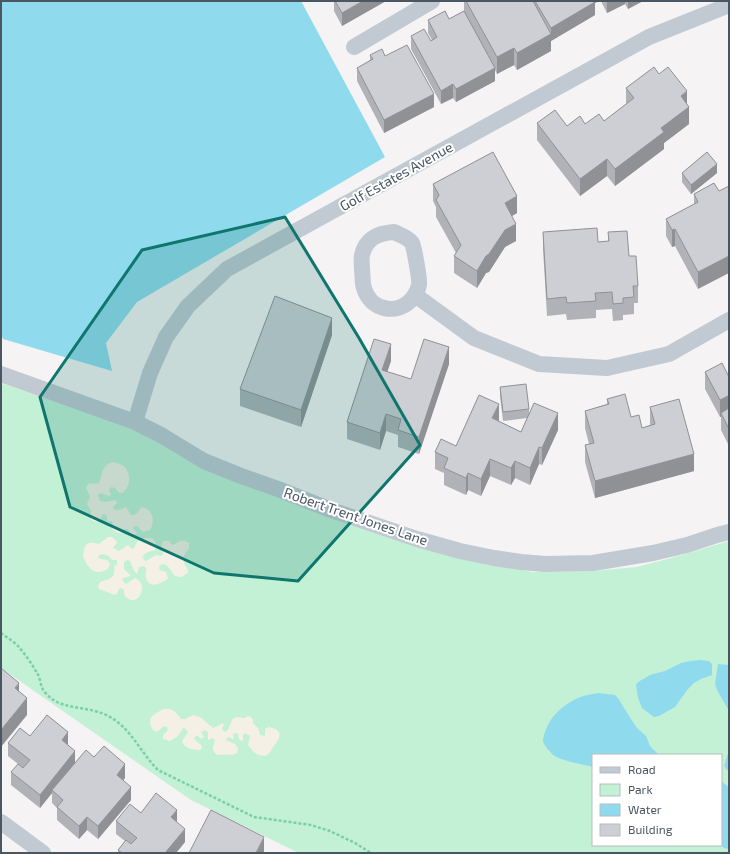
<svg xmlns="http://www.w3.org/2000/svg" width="730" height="854" font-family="'Exo 2',sans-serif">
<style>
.green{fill:#c3f1d5;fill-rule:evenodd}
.sand{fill:#f5f0e5}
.water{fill:#90daee}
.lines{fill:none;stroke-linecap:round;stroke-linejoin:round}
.path{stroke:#7ad0a6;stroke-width:2.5;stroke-dasharray:3 2;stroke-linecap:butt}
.minor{stroke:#c1cad2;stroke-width:16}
.wall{fill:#b0b2b7}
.shaded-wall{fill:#909195}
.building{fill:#cdcfd5;stroke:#909195}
.marked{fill:#0f766e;fill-opacity:0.2;stroke:#0f766e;stroke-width:3;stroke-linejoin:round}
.labels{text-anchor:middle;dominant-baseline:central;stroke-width:4;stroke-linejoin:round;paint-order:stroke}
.street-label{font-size:14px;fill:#4a5661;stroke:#fff}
</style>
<rect width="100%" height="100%" fill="#f5f3f3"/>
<path class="green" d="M1,383L110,421L476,561L533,572L594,571L637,567L682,555L729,541V853H299L191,800L1,668ZM593,755H721V845H593Z"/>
<path class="sand" d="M113,462C116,463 120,464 122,465C132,472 131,487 122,493H119L115,488L111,487L109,490L111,495L109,496L100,493L98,495L100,501L105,502L116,500L117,503L113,507C116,514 122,508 126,507L131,515C137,516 138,511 142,507C152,509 156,521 150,530L143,532L137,526H135L133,528L137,533L134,535H131L128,529H124L122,532L118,533L112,529L111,527L113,523L112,521L107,522V516L104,514L102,515L100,520L97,522L93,521L90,518L91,511L87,504L90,496L86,488L88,484C92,483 95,484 99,483C103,474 101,465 113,462Z
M108,537H112L116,541L117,543L113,548L119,551L128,545L132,549L134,548L137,542L144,538H152C156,542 157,545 155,550C150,552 145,551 143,557L144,560L146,561L156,555L161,556L163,555V552L161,548L163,541H169L172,545C180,543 180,537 189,543V548C182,558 181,559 188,570V573L181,577L175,576C171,571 170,567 164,564L160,565L159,568L160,570L166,572L168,578C163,583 149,590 146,578C144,572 149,571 144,566L139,567L137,574L134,571L130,561L127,560L124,562V569L131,576L123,578L122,580L126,584L135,578C150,585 138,607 127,598C124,596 124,593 124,590L121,588L119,589L117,594L114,595C109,592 104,591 99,589L98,586L100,582C110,578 116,579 114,566L117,565V560H112C109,555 104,553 99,555L98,558L101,559L107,560L110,564L108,569C94,577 88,568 83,556C85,543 86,541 99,544Z
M164,709C173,708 176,713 181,719H185L193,715L200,717L213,728L218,726L222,723L224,724L222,730L225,732L228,730L232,720L236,717L245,718L248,716L251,717L253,720V723L258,728L260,735L265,736V729L269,727C282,730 282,736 274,746C271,750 270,753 266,756C257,756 253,752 248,745L250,736L245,733L243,735V740L241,741L239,739L238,734L236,733L233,734L234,739H233L228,737L226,740L235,744L238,748L237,753C231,756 224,754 217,755C211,750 213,747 215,740L213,738L208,740V732L204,730L201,732L204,737L201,739L197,735L194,738L195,740L201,745L202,748L200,750C193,749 185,750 182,741L188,732L186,729L183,728L178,736L170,741L163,739V735L168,730L167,727L164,726L157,732L153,730C146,718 153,714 164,709Z"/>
<path class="water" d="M1,1H301L385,157L137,302L106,343L112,371L3,339L1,334Z
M700,660L709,661L712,664V675L701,679L694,683L688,689L675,707L659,716L654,717L642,708L638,698L636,685L638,682L650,675L665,671L681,663L691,661Z
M718,664L729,665V711L717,690L715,684Z
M599,693L615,695L618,698L631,719L637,728L646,736L650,746L659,755H593V767C582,764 560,761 552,754C549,750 544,746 543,741C543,738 544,735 545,732C550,716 563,705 578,698C585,695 592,694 599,693Z
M729,750V772L724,766Z
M721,781L729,787V849L724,848L721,845Z"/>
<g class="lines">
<path class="path" d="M1,633C6,637 13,641 18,646C25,654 32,664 37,673C40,677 40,683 42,687C43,691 48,696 52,699C66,709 88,707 104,714C130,725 139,751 158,770L254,817L311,825L330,831L355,843L371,853"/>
<path class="minor" d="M354,47L432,1
M394,232C400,235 408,237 412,243C414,247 420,280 419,285C418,290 415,295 412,299C397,316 370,310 364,288C362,283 363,276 362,270C362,265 361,260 362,255C366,238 378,233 394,232Z
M415,295L474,338L539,364L607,368L669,354L729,320
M1,374L135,422L161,435L204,461L241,476L278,489L331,510L417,539L460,551L494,558L521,562L545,564L593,563L653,553L687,545L717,535L729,532
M135,422L150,373L166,337L188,306L227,269L649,37L729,5
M1,822L43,853"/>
</g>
<path class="wall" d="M334,1H386L342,26L334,11Z
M464,1H597V2L595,3V15L551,41V51L517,70L514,65L497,74L495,70V81L456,102L453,98L441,104L411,49V36L431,41L432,40L428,33V20L449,19L464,11Z
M601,1H643L628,9L625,4L607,13Z
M370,55L385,56L434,107L384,133L357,81V68L370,60Z
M659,74L687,105L689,124L664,143V149L615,186L607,176L580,196L537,140V123L567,126L604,121L626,104V88Z
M682,173H717L691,194L682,182Z
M714,183L698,289L675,246L672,247L666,236V219L694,204V194Z
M433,184L517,213L512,216L516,241L505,247L489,272L486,273L477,288L454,273V256L456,253L436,217V207L433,201Z
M543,232L598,242L608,241V232L629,256L638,286V303H634V314L623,315V320L613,321L612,309L596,310V318L567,320L566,314L547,316L543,249Z
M332,335L301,427L240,406V389Z
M391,361L387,372L411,379L449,364L419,454L398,447V435L386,431L380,450L347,439V422Z
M705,372L729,377V446L721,430V417H720L705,389Z
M500,387L529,409V416L558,430L542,465L539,464L530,485L515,478L511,485L490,476L481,496L468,490L466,495L444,485V473L435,469V452L456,446L499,421L521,432L527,418L503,421L500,396Z
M607,399L631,417L642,428L650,425V407L694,471L595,498L585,462V445L589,444L585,428V411L607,404Z
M30,736L68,745L75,762L94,757L125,778L123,780L131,800L98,839L87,830L79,839L57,820V808L52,803V793L40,808L11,785V772L23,768L8,756V743Z
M141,813L177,822L185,842L176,853H118V850L125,841L116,834V821Z"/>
<path class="shaded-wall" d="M363,1H386L342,26V13Z
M590,1H597V2L595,3V15L551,41V51L517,70V53L551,34V28Z
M607,1H625V4L607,13Z
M628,1H643L628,9Z
M514,48V65L497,74V57Z
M495,68V81L456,102V89Z
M453,84V98L441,104V91Z
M687,91V108L689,107V124L664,143V149L615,186V169L661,128L681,96Z
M434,94V107L384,133V120Z
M607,159V176L580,196V179Z
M717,164V173L691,194V185Z
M517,196V213L505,220V203Z
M516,224V241L505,247L489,272L486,273L477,288V271L486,256L505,230Z
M675,229V246L672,247V230Z
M729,256V273L698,289V272Z
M332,318V335L301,427V410Z
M391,344V361L382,387V370Z
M449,347V364L419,454V437Z
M728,396V413H721V417H720V400Z
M499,404V421L492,418Z
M558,413V430L542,465V448Z
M386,414V431L380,450V433Z
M539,447V464L530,485V468Z
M694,454V471L595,498V481Z
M490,459V476L481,496V479Z
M515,461V478L511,485V468Z
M468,473V490L466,495V478Z
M19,683V700L15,688Z
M27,698V715L1,747V730Z
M68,732V746L62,740Z
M75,751V764L52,790V793L40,808V795Z
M125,764V778L117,788V775Z
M131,787V800L98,839V826Z
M177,810V823L171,817Z
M87,817V830L79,839V826Z
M185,829V842L176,853H165Z
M264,837V853H256Z"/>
<path class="building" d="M335,1H363L342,13Z
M466,1H533L551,34L517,53L514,48L497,57Z
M535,1H595V2L551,28Z
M445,11L449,19L464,11L495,68L456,89L453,84L441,91L411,36L424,29L431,41L437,37L428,20Z
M407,45L434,94L384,120L357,68L373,59L370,55L382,49L385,56Z
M654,67L659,74L668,67L687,91L681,96L689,107L661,128L664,132L615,169L607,159L580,179L537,123L555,110L567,126L580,116L585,124L599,114L604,121L634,98L626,88Z
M493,152L517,196L505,203L516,224L505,230L489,254L486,256L477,271L454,256L461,245L436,200L439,195L433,184Z
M707,152L717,164L691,185L682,173Z
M714,183L719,191L729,186V256L698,272L675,229L672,230L666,219L698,202L694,194Z
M597,228L598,242L609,241L608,232L627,231L629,256H636L638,286H633L634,297L623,298V303L613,304L612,292L595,293L596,301L567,303L566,297L547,299L543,232Z
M275,296L332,318L301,410L240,389Z
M374,339L391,344L382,370L411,379L424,339L449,347L419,437L398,430L401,419L386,414L380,433L347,422Z
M722,363L729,377V398L728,396L720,400L705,372Z
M526,384L529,409L503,412L500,387Z
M625,394L631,417L639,415L642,428L655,424L650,407L679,399L694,454L595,481L585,445L594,443L585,411L609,404L607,399Z
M479,395L499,404L492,418L521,432L534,403L558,413L542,448L539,447L530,468L515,461L511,468L490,459L481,479L468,473L466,478L444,468L448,458L435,452L441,439L456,446Z
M729,408V429L721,413Z
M1,668L19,683L15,688L27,698L1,730Z
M47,715L68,732L62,740L75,751L40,795L11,772L18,764L23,768L30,760L8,743L20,728L30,736Z
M104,746L125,764L117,775L131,787L98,826L87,817L79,826L57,807L63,800L52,790L86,750L94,757Z
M156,793L177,810L171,817L185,829L165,853H122L118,850L126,840L131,844L137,838L116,821L130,804L141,813Z
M211,810L264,837L256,853H189Z"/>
<path class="marked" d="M285,217L359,338L420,445L298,581L214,573L70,507L40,397L142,250Z"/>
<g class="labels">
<g class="street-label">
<text transform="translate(396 176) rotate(-29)">Golf Estates Avenue</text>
<text transform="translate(356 516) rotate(19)">Robert Trent Jones Lane</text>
</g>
</g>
<rect width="730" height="854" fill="none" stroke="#4a5661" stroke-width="4"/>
<rect x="592" y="754" width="130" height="92" fill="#ffffff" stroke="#b7bbc0"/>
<rect x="600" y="767" width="20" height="6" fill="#c1cad2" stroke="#b7bbc0"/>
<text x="628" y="774" font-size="12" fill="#4a5661">Road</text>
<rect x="600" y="784" width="20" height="12" fill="#c3f1d5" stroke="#b7bbc0"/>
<text x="628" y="794" font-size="12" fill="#4a5661">Park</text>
<rect x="600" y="804" width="20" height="12" fill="#90daee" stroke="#b7bbc0"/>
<text x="628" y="814" font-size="12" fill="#4a5661">Water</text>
<rect x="600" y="824" width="20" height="12" fill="#cdcfd5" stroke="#b7bbc0"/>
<text x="628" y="834" font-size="12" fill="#4a5661">Building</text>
</svg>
